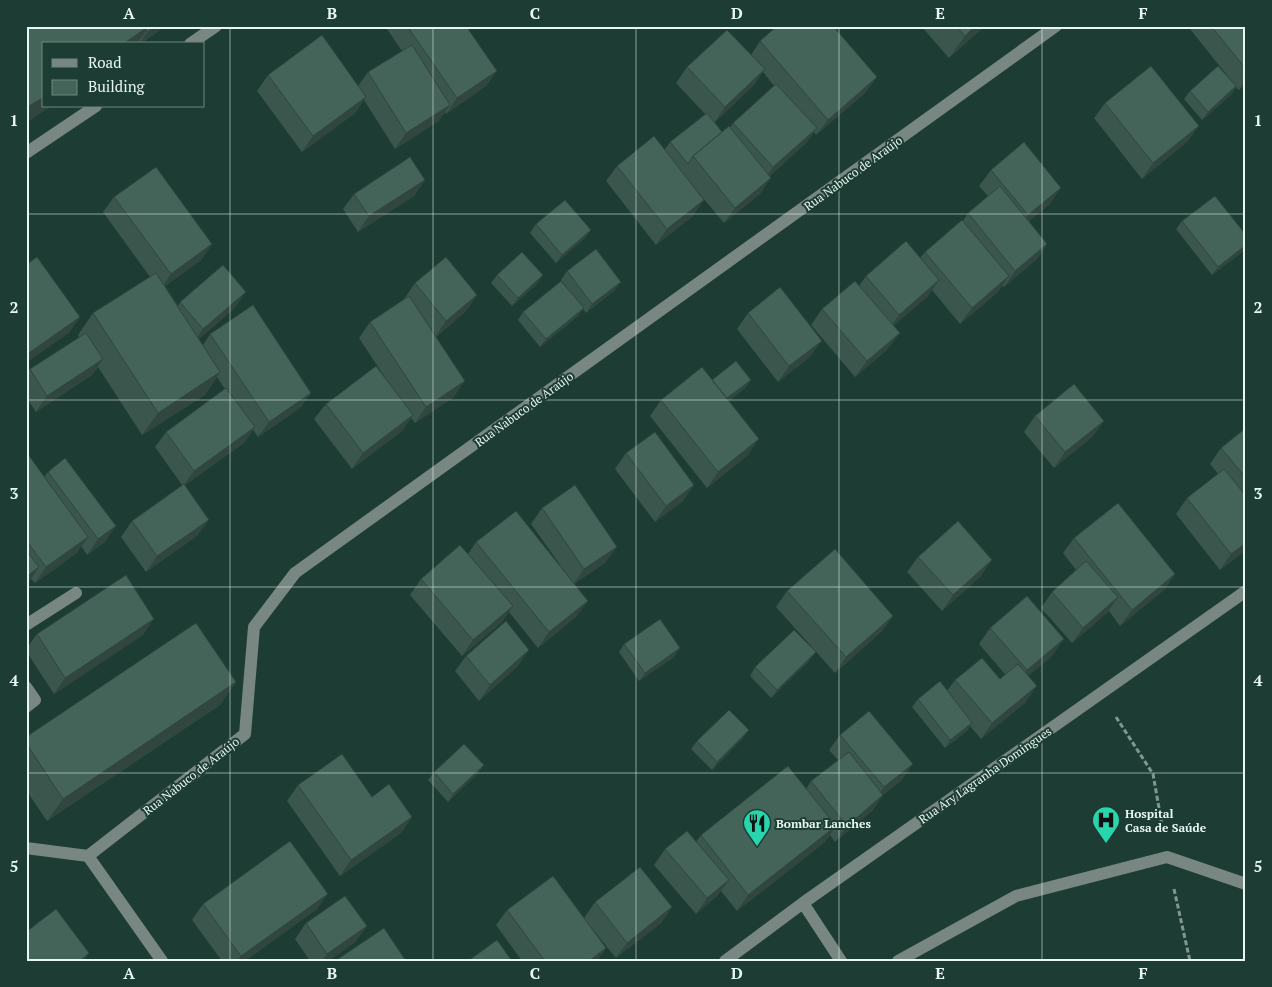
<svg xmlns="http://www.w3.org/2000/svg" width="1272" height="987" font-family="'PT Serif',serif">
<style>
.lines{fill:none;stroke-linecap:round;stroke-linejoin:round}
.path{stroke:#809890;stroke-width:3;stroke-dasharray:5 2.5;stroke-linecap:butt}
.minor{stroke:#798782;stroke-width:12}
.wall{fill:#3a564d;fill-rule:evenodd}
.shaded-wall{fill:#30463e}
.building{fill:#446459;stroke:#30463e}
.grid{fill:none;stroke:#e6f8f1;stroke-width:1;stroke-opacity:0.55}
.labels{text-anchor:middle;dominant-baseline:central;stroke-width:4;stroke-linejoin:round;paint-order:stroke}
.street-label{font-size:12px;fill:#e6f8f1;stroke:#1d3c33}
.poi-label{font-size:12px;font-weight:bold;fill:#e6f8f1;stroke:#1d3c33;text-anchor:start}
.neatline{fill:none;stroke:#e6f8f1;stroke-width:2}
.grid-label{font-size:16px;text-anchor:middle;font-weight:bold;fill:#e6f8f1}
</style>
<rect width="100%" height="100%" fill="#1d3c33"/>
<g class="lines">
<path class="path" d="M1116,717L1153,774L1163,831
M1174,889L1190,961"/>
<path class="minor" d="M190,44L216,26
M26,153L96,106
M26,625L76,593
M26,687L35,700L26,707
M26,848L88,856L162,961
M88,856L245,734L254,627L295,573L1056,26
M803,903L841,961
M725,961L803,903L1246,591
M898,961L1016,896L1167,857L1246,884"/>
</g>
<path class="wall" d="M26,26H165L141,44H44Z
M385,26H466L497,71L486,86L446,114L445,112L439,121L395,149L364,100L355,113L302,152L257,91L268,75L358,86L368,72L402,51Z
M777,26H842L836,31L877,77L865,93L816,135L814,132L806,143L770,176L760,194L724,223L693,186V216L656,245L606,181L617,166L665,149L670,142L705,114L676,83L687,67L751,55L760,41ZM763,72L774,86L733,123L730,128L722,132L714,123L754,85Z
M921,26H985L949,58Z
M1192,26H1246V84L1239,90L1236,87L1231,95L1202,120L1184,99L1190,91L1234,84L1190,29Z
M1105,103L1188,141L1142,179L1094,118Z
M991,170L1050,204L1029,221L1047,244L1036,260L1004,287L1002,285L998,292L960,324L932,290L928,296L893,326L888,349L855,377L811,325L822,309L859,286L866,276L920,258L925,252L963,221L968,213L988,196L979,186Z
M425,180L414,196L358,232L343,209L354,194Z
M114,197L212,244L201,260L165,286L178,306L180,302L235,308L199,339L203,345L210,334L311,393L300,408L258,437L253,430L244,443L185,485L198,535L146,572L121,537L132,521L182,485L155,447L166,432L225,389L217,377L205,395L142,435L98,367L92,375L36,412L26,397V374L30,369L79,337L78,335L93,313L150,277L103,212Z
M1182,221L1245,250L1212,275L1176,229Z
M536,224L591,230L585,238L556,263L530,233Z
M567,271L615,290L586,313L583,309L578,316L540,347L518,320L523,312L567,288L561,280Z
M497,275L537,284L512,306L491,283Z
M415,283L477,295L466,311L436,337L454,397L415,423L411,418L402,431L352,469L314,419L326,404L384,376L359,338L370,322L404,299Z
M748,313L810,357L778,382L737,329Z
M712,380H751L745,388L729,401L748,455L707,488L650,416L661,400Z
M1035,416L1104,421L1092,437L1054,468L1024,432Z
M1246,428V550L1220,570L1176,514L1187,498L1218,474L1210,464L1221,448Z
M626,453L694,485L683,501L655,522L615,469Z
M26,454L44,477L48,472L105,542L87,555L81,546L77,553L35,583L31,579L26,585Z
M542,508L605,563L574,584L577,616L538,648L509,612L502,622L462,656L410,595L421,579L468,554L476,542L560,565L531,524Z
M1074,538L1175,574L1164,590L1120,626L1109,611L1107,613L1072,643L1041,608L1052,592L1076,570L1063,553Z
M918,557L981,576L942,611L907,572Z
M787,591L893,616L882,631L835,673L776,607Z
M990,628L1053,655L1028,676L1026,702L981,739L970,726L967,731L945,748L912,707L918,699L947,691L955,680L1000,679L1005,674L979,644Z
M37,634L143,635L54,694L26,651V649Z
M624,644L674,657L639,681L619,652Z
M466,656L518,666L479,701L455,671Z
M810,660L771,698L750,676L755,667Z
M236,682L220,705L47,821L26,790V737Z
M840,735L902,780L883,795L872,811L835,842L830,835L825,842L737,911L721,891L717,896L696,914L654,865L665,849L696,842L701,835L806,789L811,781L838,760L829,750Z
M743,738L712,770L691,749L697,741Z
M484,765L478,773L448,802L428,780L434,772Z
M298,785L372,797L412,817L401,833L340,876L287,801Z
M595,902L672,907L661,923L616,958L590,926L606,948L597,961H522L496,925L507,910L584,918Z
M203,904L317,909L245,961H222L192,920Z
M306,923L367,926L355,942L329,961H310L295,939Z"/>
<path class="shaded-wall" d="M149,26L137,44H123Z
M155,26H165L141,44H139L147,32Z
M837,26H842L831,35Z
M975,26H985L949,58L965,36Z
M765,69L754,85L714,123L725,107Z
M497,71L486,86L446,114L457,98Z
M877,77L865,93L816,135L828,120Z
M1246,80V84L1239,90Z
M1236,86L1231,95L1202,120L1208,112Z
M44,97V106H52L26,123V108Z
M366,97L355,113L302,152L313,136Z
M450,105L439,121L395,149L406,133Z
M1199,126L1188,141L1142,179L1153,163Z
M817,128L806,143L762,183L773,167Z
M771,178L760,194L724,223L735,208Z
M425,180L414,196L358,232L369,216Z
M1061,188L1050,204L1017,231L1028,215Z
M704,200L693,216L656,245L667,229Z
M591,230L585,238L556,263L562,255Z
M212,244L201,260L160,290L171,274Z
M1047,244L1036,260L1004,287L1015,271Z
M1246,245L1245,250L1212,275L1218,267Z
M543,275L537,284L512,306L518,298Z
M1009,276L998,292L960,324L972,308Z
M939,280L928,296L888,331L899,315Z
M621,282L615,290L586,313L592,304Z
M246,292L235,308L192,345L203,329Z
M477,295L466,311L435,337L446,321Z
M584,308L578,316L540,347L546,339Z
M80,317L69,333L26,363V355Z
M900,333L888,349L855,377L867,361Z
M822,341L810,357L778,382L789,366Z
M103,359L92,375L36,412L47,396Z
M220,372L205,395L142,435L158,413Z
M751,380L745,388L721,407L726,399Z
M465,381L454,397L415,423L426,407Z
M311,393L300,408L258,437L269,422Z
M413,415L402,431L352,469L363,453Z
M1104,421L1092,437L1054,468L1065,452Z
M255,427L244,443L183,486L194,471Z
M759,439L748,455L707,488L718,472Z
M694,485L683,501L655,522L666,506Z
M209,520L198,535L146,572L157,556Z
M116,526L105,542L87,555L98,539Z
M88,537L77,553L35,583L46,567Z
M1246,543V550L1220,570L1231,554Z
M617,547L605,563L573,585L584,569Z
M992,560L981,576L942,611L953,595Z
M39,567L28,583L26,585V577Z
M1175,574L1164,590L1120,626L1132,610Z
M1118,597L1107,613L1072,643L1083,628Z
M588,601L577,616L538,648L549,632Z
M513,606L502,622L462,656L473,640Z
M893,616L882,631L835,673L846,657Z
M154,619L143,635L54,694L65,678Z
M1064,639L1053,655L1016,686L1027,670Z
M680,648L674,657L639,681L645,673Z
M529,650L518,666L479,701L490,685Z
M816,652L810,660L771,698L777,690Z
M236,682L220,705L47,821L63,799Z
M1037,686L1026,702L981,739L992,723Z
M972,723L967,731L945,748L950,740Z
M749,730L743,738L712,770L717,762Z
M913,764L902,780L873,803L884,787Z
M484,765L478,773L448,802L453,794Z
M883,795L872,811L835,842L847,826Z
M412,817L401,833L340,876L351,860Z
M836,826L825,842L737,911L748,895Z
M729,880L717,896L696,914L707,898Z
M328,894L317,909L245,961H238L241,956Z
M672,907L661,923L616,958L627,943Z
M367,926L355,942L329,961H322L327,954Z
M606,948L597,961H589Z
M89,953L84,961H80Z"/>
<path class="building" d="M26,26H149L123,44H44V97L26,108Z
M149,26H155L147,32L146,30Z
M407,26H466L497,71L457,98Z
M777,26H833L877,77L828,120L760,41Z
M956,26H975L965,36Z
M1211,26H1246V69Z
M727,30L765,69L725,107L687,67Z
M322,35L366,97L313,136L268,75Z
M412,45L450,105L406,133L368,72Z
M1151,66L1199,126L1153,163L1105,103Z
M1218,66L1236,86L1208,112L1190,91Z
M776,84L817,128L773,167L733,123Z
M707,113L722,132L693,156L688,164L670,142Z
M729,126L771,178L735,208L693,156Z
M654,136L704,200L667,229L617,166Z
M1024,142L1061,188L1028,215L991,170Z
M410,157L425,180L369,216L354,194Z
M156,167L212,244L171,274L114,197Z
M1000,186L1047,244L1015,271L968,213Z
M1215,196L1246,235V245L1218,267L1182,221Z
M565,200L591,230L562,255L536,224Z
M962,220L1009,276L972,308L925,252Z
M906,241L939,280L899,315L866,276Z
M596,249L621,282L592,304L567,271Z
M522,252L543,275L518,298L497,275Z
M37,257L80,317L26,355V265Z
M446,257L477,295L446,321L415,283Z
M223,265L246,292L203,329L180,302Z
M156,273L220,372L158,413L93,313Z
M561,281L584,308L546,339L523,312Z
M855,281L900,333L867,361L822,309Z
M780,287L822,341L789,366L748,313Z
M409,296L465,381L426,407L370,322Z
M253,305L311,393L269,422L210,334Z
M86,333L103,359L47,396L30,369Z
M736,361L751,380L727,398L712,380Z
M376,366L413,415L363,453L326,404Z
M702,367L759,439L718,472L661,400Z
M1074,384L1104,421L1065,452L1035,416Z
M226,388L255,427L194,471L166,432Z
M1246,428V478L1221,448Z
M655,432L694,485L666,506L626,453Z
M27,453L88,537L46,567L26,540V454Z
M65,458L116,526L98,539L48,472Z
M1224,469L1246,496V543L1231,554L1187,498Z
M184,484L209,520L157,556L132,521Z
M575,485L617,547L584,569L542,508Z
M1118,503L1175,574L1132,610L1074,538Z
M516,511L588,601L549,632L476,542Z
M958,521L992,560L953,595L918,557Z
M460,545L513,606L473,640L421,579Z
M835,549L893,616L846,657L787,591Z
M26,550L39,567L26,577Z
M1086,561L1118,597L1083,628L1052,592Z
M126,575L154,619L65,678L37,634Z
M1027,596L1064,639L1027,670L990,628Z
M660,619L680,648L645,673L624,644Z
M506,621L529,650L490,685L466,656Z
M196,623L236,682L63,799L26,743V737Z
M794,630L816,652L777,690L755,667Z
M982,658L1000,679L1018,664L1037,686L992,723L955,680Z
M940,681L972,723L950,740L918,699Z
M729,710L749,730L717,762L697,741Z
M869,711L913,764L884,787L840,735Z
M464,744L484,765L453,794L434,772Z
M849,752L883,795L847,826L811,781Z
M342,754L372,797L389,784L412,817L351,860L298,785Z
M788,766L836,826L748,895L701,835Z
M687,831L729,880L707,898L665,849Z
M290,841L328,894L241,956L203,904Z
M640,867L672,907L627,943L595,902Z
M553,876L606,948L589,961H545L507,910Z
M345,896L367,926L327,954L306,923Z
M56,909L89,953L80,961H28L26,958V932Z
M384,928L406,961H339L338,959Z
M497,940L512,961H468Z"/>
<path class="grid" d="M230,26V961M433,26V961M636,26V961M839,26V961M1042,26V961M26,214H1246M26,400H1246M26,587H1246M26,773H1246"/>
<defs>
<g id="hospital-pin" transform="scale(1.4375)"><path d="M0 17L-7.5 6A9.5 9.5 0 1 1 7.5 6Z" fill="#29d5ad" stroke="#1d3c33"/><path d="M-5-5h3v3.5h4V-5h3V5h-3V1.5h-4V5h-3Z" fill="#111"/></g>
<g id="restaurant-pin" transform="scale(1.4375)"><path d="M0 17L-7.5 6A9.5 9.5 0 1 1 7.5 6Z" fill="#29d5ad" stroke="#1d3c33"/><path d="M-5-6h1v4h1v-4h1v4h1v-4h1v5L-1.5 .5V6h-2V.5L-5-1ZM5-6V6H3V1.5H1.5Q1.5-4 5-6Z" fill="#111"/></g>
</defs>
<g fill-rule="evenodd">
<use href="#hospital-pin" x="1106" y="820"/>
<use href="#restaurant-pin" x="757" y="823"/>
</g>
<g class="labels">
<g class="street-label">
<text transform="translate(853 173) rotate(-36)">Rua Nabuco de Araújo</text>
<text transform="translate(524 409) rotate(-36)">Rua Nabuco de Araújo</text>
<text transform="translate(985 775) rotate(-35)">Rua Ary Lagranha Domingues</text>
<text transform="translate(191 776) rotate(-38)">Rua Nabuco de Araújo</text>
</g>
<g class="poi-label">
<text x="1125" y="813">Hospital<tspan x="1125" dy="14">Casa de Saúde</tspan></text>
<text x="776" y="823">Bombar Lanches</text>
</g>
</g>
<rect width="1272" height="987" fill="none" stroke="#1d3c33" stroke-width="55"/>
<rect x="42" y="42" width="162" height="65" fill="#1d3c33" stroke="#6d877f"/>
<rect x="52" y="59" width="25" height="8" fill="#798782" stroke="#6d877f"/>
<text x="88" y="68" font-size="15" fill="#e6f8f1">Road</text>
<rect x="52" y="80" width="25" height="15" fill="#446459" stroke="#6d877f"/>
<text x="88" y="92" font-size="15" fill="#e6f8f1">Building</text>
<rect x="28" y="28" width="1216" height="932" class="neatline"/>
<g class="grid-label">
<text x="129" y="19">A</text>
<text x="332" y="19">B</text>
<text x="535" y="19">C</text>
<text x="737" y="19">D</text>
<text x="940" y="19">E</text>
<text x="1143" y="19">F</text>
<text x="14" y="126">1</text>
<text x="1258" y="126">1</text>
<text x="14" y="313">2</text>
<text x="1258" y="313">2</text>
<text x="14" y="499">3</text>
<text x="1258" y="499">3</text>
<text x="14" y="686">4</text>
<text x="1258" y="686">4</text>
<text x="14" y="872">5</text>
<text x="1258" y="872">5</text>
<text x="129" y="979">A</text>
<text x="332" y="979">B</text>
<text x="535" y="979">C</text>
<text x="737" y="979">D</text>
<text x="940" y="979">E</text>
<text x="1143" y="979">F</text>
</g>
</svg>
